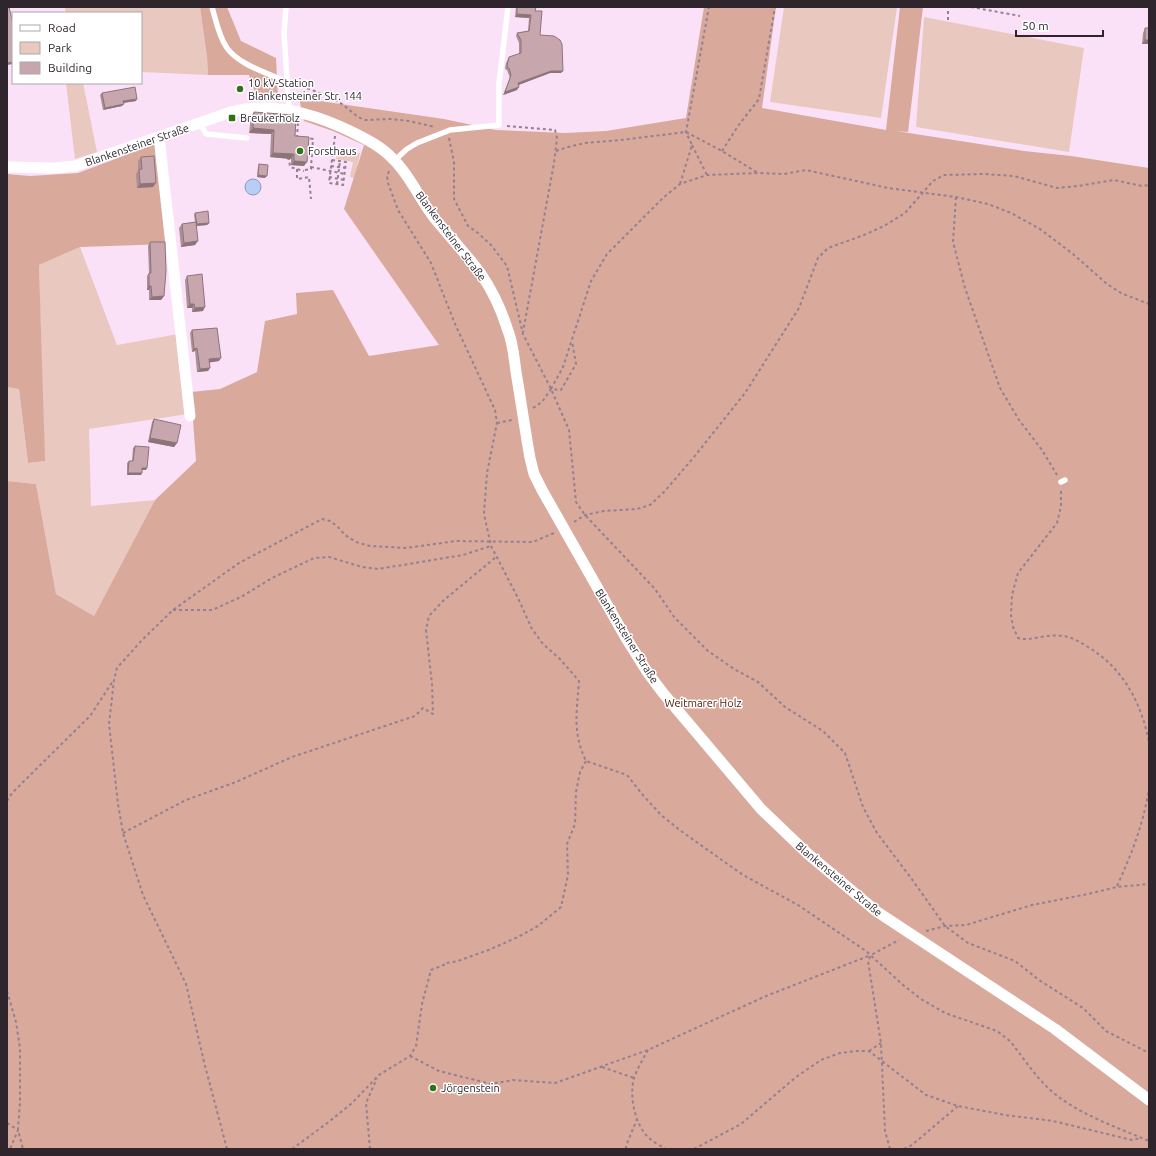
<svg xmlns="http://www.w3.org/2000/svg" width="1156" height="1156" font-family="Ubuntu,sans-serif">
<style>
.green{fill:#e9c8bf}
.forest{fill:#d9a99b}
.water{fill:#b7cef6;stroke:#8e9bba}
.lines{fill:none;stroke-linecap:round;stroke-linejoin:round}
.path{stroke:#938191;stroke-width:2;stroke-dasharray:3 3;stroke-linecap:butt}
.lane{stroke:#fff;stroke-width:5.5}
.street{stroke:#fff;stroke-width:11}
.wall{fill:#ac8f95}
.shaded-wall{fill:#8c7479}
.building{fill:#c8a6ad;stroke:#8c7479}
.poi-dot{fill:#2c7416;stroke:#fff;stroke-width:1.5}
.labels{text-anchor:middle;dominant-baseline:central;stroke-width:3;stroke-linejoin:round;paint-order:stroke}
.poi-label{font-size:11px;fill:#2e252d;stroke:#fff;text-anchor:start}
.street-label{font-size:11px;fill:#2e252d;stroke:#fff}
.park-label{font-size:11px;fill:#4f1503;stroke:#fff}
</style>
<rect width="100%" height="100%" fill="#fbe1f8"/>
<path class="green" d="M65,7H200L207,57L208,75L141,72V13H66Z
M784,7H897L881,118L770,102Z
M924,17L1084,48L1069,152L916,127Z
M66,83H83L97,152L75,159Z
M338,149L360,153L355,178L350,177L353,162L336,159Z
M80,247L117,345L178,334L188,414L89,429L91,506L155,500L94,616L56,594L36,484L7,481V387L19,389L28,463L44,461L39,265Z"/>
<path class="forest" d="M200,7H227L241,41L276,58L278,98L256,96L249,75H208L207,57Z
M704,7H776L762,108L886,130L900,7H923L908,132L896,131L1024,151L1071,156L1149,168V1149H7V481L36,484L56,594L94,616L155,500L196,461L191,392L220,389L257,372L265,321L297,314L296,293L333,290L369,356L439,345L344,209L364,145L333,131L304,121L299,98L444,119L496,130L565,133L606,131L686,118Z
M155,144L168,244L80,247L39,265L45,461L28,463L19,389L7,387V174L30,176L78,173Z"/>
<path class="water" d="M245 187a8 8 0 1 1 16 0a8 8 0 1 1-16 0Z"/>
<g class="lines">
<path class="path" d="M971,7L1020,16
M948,20V7
M296,84L330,97L342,104L358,117L365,120L391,119L409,121L435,127
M507,126L555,130L557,138L554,163L523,332
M297,138L298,122
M449,138L454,162V199L468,226L478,233L491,245L507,266L523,334L551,389L569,430L576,502L585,515L655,589L674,617L708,651L734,669L758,682L785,707L823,731L845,753L863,807L877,833L911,878L945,926L968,943L1015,961L1039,980L1083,1008L1106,1031L1149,1053
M692,145L707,175
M556,151L568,147L585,143L621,140L686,132L722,151L758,173
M722,151L738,126L759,99L775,7
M287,158L289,159L290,167L304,171
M332,160L346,162L343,185L329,183C331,167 333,152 335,136
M331,166L346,168
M311,167L345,174
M297,169V179L309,177L311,199
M305,170L311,169V167L313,139L307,138
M389,171L387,176L388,183L398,210L431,263L455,324L495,410L497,423L487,473L484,514L491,546L517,596L532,629L543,644L560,659L579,681C577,711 572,732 586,761L627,775L642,794L661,815L681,831L743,875L798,905L866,951L903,985L921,999L945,1013L997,1031L1010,1041C1022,1056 1033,1073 1046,1086C1072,1112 1116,1127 1149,1141
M329,177L344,180
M337,184L340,161
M680,184L692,145L686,132L709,7
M956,197L953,242L965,288L1000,388L1019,420L1042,450L1057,475
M551,389L563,367L591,281L607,254L664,197L680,184L707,175L758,173L784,174L806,170L888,188L956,197L988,204L1011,213L1040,229L1073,254L1107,284L1121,293L1149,304
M533,408L542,402L551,389L561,390L576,364L572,341
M497,423L512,420
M1061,491V506L1057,523L1018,573L1012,595L1011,615L1013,627L1018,638C1030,642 1047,633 1063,636C1072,637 1080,642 1088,647C1123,668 1141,702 1149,742
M574,522L585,515L604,511L637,509L650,505L665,491L694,457L745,393L799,308L818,258L828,248L864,235L884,226L905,213L933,181L944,175L984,174L1014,176L1057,188L1078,186L1114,180L1142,186L1149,185
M173,610H212L241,597L272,578L314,558L329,557L362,567L378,569L463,555L491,546
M7,801L12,793L90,716L113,681
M123,833L186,800L236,782L292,757L415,716L423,708L433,714L432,684L426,630L429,616L444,600L496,557
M1117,886C1132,853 1143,825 1149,789
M926,931L945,926L966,925L1032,905L1088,894L1117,887L1149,884
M7,991L16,1022L20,1048V1102L18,1130L23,1149
M648,1050C643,1059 637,1069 634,1078C629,1097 635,1126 650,1139C655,1143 661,1146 666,1149
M869,1051L881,1043
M410,1056L439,1071L491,1084L513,1080L555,1083L648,1050L766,996L871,955
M602,1067L634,1078
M7,1123L18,1130L10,1149
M227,1149L204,1062L186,984L143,895L123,833L118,804L109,724L114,680L117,668L142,640L173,610L239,563L322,519L330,521L337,526L345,535L356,542L370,546L406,548L456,541L533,542L554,533
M292,1149L326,1124L351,1104L379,1075L410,1056L416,1046L422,1004L431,970L446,964V963L458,961L491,949L518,937L538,926L561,907L568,875L567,844L575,824L576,792L580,772L586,761
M370,1149L366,1103L377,1078
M626,1149V1146L637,1119
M694,1149L741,1124L796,1077L821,1060L840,1053L856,1051H869L926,1095L958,1106L1005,1115L1053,1121L1132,1140L1140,1138
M890,1149L885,1131L881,1043L868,961L871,955L899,940
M904,1149L912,1145L958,1106"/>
<path class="lane" d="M212,7C216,21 219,37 227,48C239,65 268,73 287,82
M286,7L284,33L289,110
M200,123L206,134L247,138
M395,160L407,149L417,143L450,130L499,125V84L508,7
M1061,482L1065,480"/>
<path class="street" d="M159,137L190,416
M7,167L54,168L75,166L231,112C272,101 313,113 350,131C366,139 381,146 393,159C411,176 420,201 436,220C451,238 467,255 481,274C492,290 501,309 507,328C513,342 514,357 516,372C521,401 525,430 530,458L534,474L542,490L626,638L648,673L663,693L761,809L808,854L876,911L1055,1029L1149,1100"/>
</g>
<path class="wall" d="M516,7H536L535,11L540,35L561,73H550L518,85L517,90L503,95L510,78L507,70L505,69L506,63L509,57L519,54V43L516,36L517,33L528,31L529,18L515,17Z
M1145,28H1149V44H1142L1143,33Z
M102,93L136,101L123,103L122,106L103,110L100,95Z
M254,112L295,136L304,166L291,165V159L270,157L271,134L249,133L251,117Z
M141,157L153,187L137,188L136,174L138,170V161Z
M259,164L265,178L257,177L258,166Z
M195,213L209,223L207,225L196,226L195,245L181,247L179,228L182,224L195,222L194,215Z
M150,242L164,296L161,300H149V290H147V276L149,273L148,246Z
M187,276L203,311L192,312V308H187L185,280Z
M192,330L219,361L209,362L208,371L197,372L195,351L192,352L190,333Z
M154,419L177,443L174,447L148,442L152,422Z
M135,446L146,470H142L141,475H127V463L129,461H132L133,448Z"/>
<path class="shaded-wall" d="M926,7H940L939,8H926Z
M517,14L531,15L529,18L515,17Z
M1145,40H1149V44H1142Z
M13,62V64L7,65V63Z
M551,71H563L561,73H550L516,86L518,83Z
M519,87L517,90L503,95L505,92Z
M137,99L136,101L122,103L123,101Z
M124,104L122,106L103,110L105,108Z
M253,128L274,130L271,134L249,133Z
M273,153L294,154L291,159L270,157Z
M294,161L307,162L304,166L291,165Z
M258,175L267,176L265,178L257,177Z
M156,183L153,187L137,188L140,184Z
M209,223L207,225L195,226L197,224Z
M198,241L195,245L181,247L184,243Z
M149,286H151L149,290H147Z
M164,296L161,300H149L152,297Z
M190,304H194L192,308H187Z
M205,307L203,311L192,312L195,308Z
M197,348L195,351L192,352L194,349Z
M221,358L219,361L207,363L209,359Z
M210,368L208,371L197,372L200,369Z
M150,438L177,443L174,447L148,442Z
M142,468H147L146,470H141Z
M128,473H142L141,475H127Z"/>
<path class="building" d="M7,7H9L13,23V62L7,63Z
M517,7H536L535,11H542L540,35L554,36L560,40L562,44L563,71H551L518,83L519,87L505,92L511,75L509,68L507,67L508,61L509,57L521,53V40L517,33L529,31L531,15L517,14Z
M1145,28H1149V40H1145Z
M135,87L137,99L123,101L124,104L105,108L102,93Z
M254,112L293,115L296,119L295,136L309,137L307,162L294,161V154L273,153L274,130L253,128Z
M154,156L156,183L140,184L139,170L142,169L141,157Z
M259,164L268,165L267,176L258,175Z
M208,211L209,223L197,224L195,213Z
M196,222L198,241L184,243L182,224Z
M150,242H165L166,271L164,296L152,297L151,286H149V273H151Z
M202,274L205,307L195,308L194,304H190L187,276Z
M217,328L221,358L209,359L210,368L200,369L197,348L194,349L192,330Z
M154,419L181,425L177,443L150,438Z
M135,446L149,447L147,468H142V473H128L129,461H133Z"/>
<g class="poi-dot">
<circle cx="240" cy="89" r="4"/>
<rect x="228" y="114" width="8" height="8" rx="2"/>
<circle cx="300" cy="151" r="4"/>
<circle cx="433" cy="1088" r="4"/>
</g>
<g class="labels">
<g class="poi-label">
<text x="248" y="83">10 kV-Station<tspan x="248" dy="13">Blankensteiner Str. 144</tspan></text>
<text x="240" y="118">Breukerholz</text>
<text x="308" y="151">Forsthaus</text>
<text x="441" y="1088">Jörgenstein</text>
</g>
<g class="street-label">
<text transform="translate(137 145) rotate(-19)">Blankensteiner Straße</text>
<text transform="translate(451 236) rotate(53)">Blankensteiner Straße</text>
<text transform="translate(627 636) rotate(58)">Blankensteiner Straße</text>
<text transform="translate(839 879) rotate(40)">Blankensteiner Straße</text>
</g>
<g class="park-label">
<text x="703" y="703">Weitmarer Holz</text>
</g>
</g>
<rect width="1156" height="1156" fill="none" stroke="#2e252d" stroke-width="16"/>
<rect x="12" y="12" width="130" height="72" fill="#ffffff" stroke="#aba8ab"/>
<rect x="20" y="25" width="20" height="6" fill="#ffffff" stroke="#aba8ab"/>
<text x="48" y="32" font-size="12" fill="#2e252d">Road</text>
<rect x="20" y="42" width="20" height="12" fill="#e9c8bf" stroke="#aba8ab"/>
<text x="48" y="52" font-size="12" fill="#2e252d">Park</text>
<rect x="20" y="62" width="20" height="12" fill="#c8a6ad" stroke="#aba8ab"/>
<text x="48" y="72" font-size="12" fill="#2e252d">Building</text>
<path d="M1016 30v6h87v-6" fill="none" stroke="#2e252d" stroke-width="2"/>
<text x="1022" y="30" font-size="12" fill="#2e252d" stroke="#ffffff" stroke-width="3" paint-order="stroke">50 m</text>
</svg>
